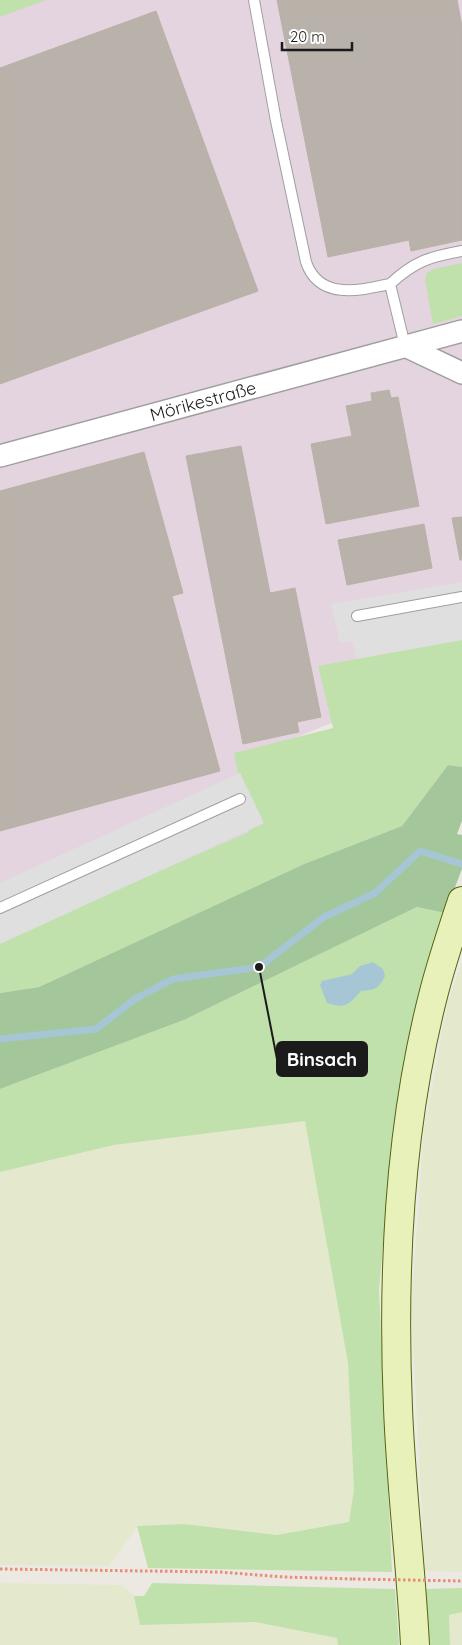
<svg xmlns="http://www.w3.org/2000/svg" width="462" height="1645" font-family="Quicksand,sans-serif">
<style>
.industrial{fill:#e4d4df}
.farmland{fill:#e4e9ce}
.grass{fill:#c1e1ac}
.forest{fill:#a3c79b}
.parking{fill:#dfdfdf}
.water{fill:#a6c6d5}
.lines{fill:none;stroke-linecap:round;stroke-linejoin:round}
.stream{stroke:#a6c6d5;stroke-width:7}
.building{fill:#b8b2ab;stroke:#bbb1a6}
.lane-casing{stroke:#9f9f9f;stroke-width:12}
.street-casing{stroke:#9f9f9f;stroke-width:24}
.secondary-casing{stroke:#536410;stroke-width:30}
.path{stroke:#ea8c75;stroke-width:3;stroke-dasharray:2.5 2.5;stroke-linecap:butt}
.lane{stroke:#fff;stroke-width:10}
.street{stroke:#fff;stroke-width:21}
.secondary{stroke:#e9f1ba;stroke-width:28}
.path-bridge{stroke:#ea8c75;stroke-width:3;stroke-dasharray:2.5 2.5;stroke-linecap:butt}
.labels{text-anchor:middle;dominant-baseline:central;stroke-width:4.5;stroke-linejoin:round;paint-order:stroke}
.street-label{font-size:18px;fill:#1b1b1b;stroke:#fff}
.leader{fill:none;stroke:#1b1b1b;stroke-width:2}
.callout-dot{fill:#1b1b1b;stroke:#fff;stroke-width:2}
.callout{fill:#1b1b1b;stroke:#1b1b1b;stroke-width:2}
.callout-label{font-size:19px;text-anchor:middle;font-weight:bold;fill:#fff}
</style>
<rect width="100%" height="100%" fill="#ece9e2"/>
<path class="industrial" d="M0,0H462V669L247,758L270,828L0,984Z"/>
<path class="farmland" d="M462,962V1572L425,1571L411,1307L424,1130L447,1005Z
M305,1121L348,1363L354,1489L349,1523L277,1535L184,1524L138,1526L109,1566L0,1565V1172L114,1145Z
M0,1583L123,1585L134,1596L140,1625L255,1622L338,1638V1645H0Z
M462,1612V1645H450L449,1614Z"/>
<path class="grass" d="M0,0H46L0,17Z
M462,263V316L433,324L425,280L427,273L433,269Z
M462,640V767L448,765L402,826L304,864L39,987L0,993V941L249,832L234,753L333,728L318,666Z
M417,907L445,913L417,1004L392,1143L379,1290L392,1572L148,1568L137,1526L184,1524L277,1535L349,1522L354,1489L348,1363L305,1121L114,1145L0,1172V1089L184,1020Z
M152,1583L395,1589L399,1645H338L337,1638L255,1622L140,1625L134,1596H144Z
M462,1588V1612L449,1615L450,1645H427L423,1589Z"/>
<path class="forest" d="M448,765L462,767V821L457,834L462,835V869L445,913L417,907L184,1020L0,1089V993L39,987L304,864L402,826Z"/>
<path class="parking" d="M462,582V640L356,659L352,641L340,643L331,604Z
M240,773L264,823L0,944V883Z"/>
<path class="water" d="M373,962L383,969L385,976C379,989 374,990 361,991C348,1005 346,1009 327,1003L320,985L322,981L352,974L360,966Z"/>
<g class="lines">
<path class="stream" d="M0,1039L96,1029L135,999L173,979L259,967L324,917L375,893L420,851L462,864"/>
</g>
<path class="building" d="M277,0H457L462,26V240L411,251L409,240L328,257Z
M156,11L258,291L0,384V68Z
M389,390L391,398L398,397L419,506L326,524L311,444L352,436L346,406L372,401L371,393Z
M241,446L270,593L295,588L321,717L297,722L299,732L243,744L186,456Z
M144,452L183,593L172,596L220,771L0,831V491Z
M462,517V560H460L452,518Z
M424,524L432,568L347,585L338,540Z"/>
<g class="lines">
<g class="lane-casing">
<path id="lane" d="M254,0L276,121L306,262C319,300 358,291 390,284L405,346
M390,284C415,261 429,257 462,251
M357,616L462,597
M0,908L240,799"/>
</g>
<g class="street-casing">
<path id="street" d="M405,346L462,373
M0,456L462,331"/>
</g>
<g class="secondary-casing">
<path id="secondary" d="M415,1645C411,1566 401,1487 398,1408C392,1269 399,1127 434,992C442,961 452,931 462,901"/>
</g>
<path class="path" d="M0,1569L219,1572L284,1577L353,1579"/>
<use href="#lane" class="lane"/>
<use href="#street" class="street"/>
<use href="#secondary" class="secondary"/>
<path class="path-bridge" d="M353,1579L462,1581"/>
</g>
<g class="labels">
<g class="street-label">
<text transform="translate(203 401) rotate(-15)">Mörikestraße</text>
</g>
</g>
<path class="leader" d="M259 967L277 1059"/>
<circle class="callout-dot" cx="259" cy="967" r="5"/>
<rect class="callout" x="277" y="1042" width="90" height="34" rx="5"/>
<g class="callout-label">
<text x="322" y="1066">Binsach</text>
</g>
<path d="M282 42v8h70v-8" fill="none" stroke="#1b1b1b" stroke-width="2.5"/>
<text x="290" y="42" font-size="15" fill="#1b1b1b" stroke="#ffffff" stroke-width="4" paint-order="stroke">20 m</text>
</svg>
